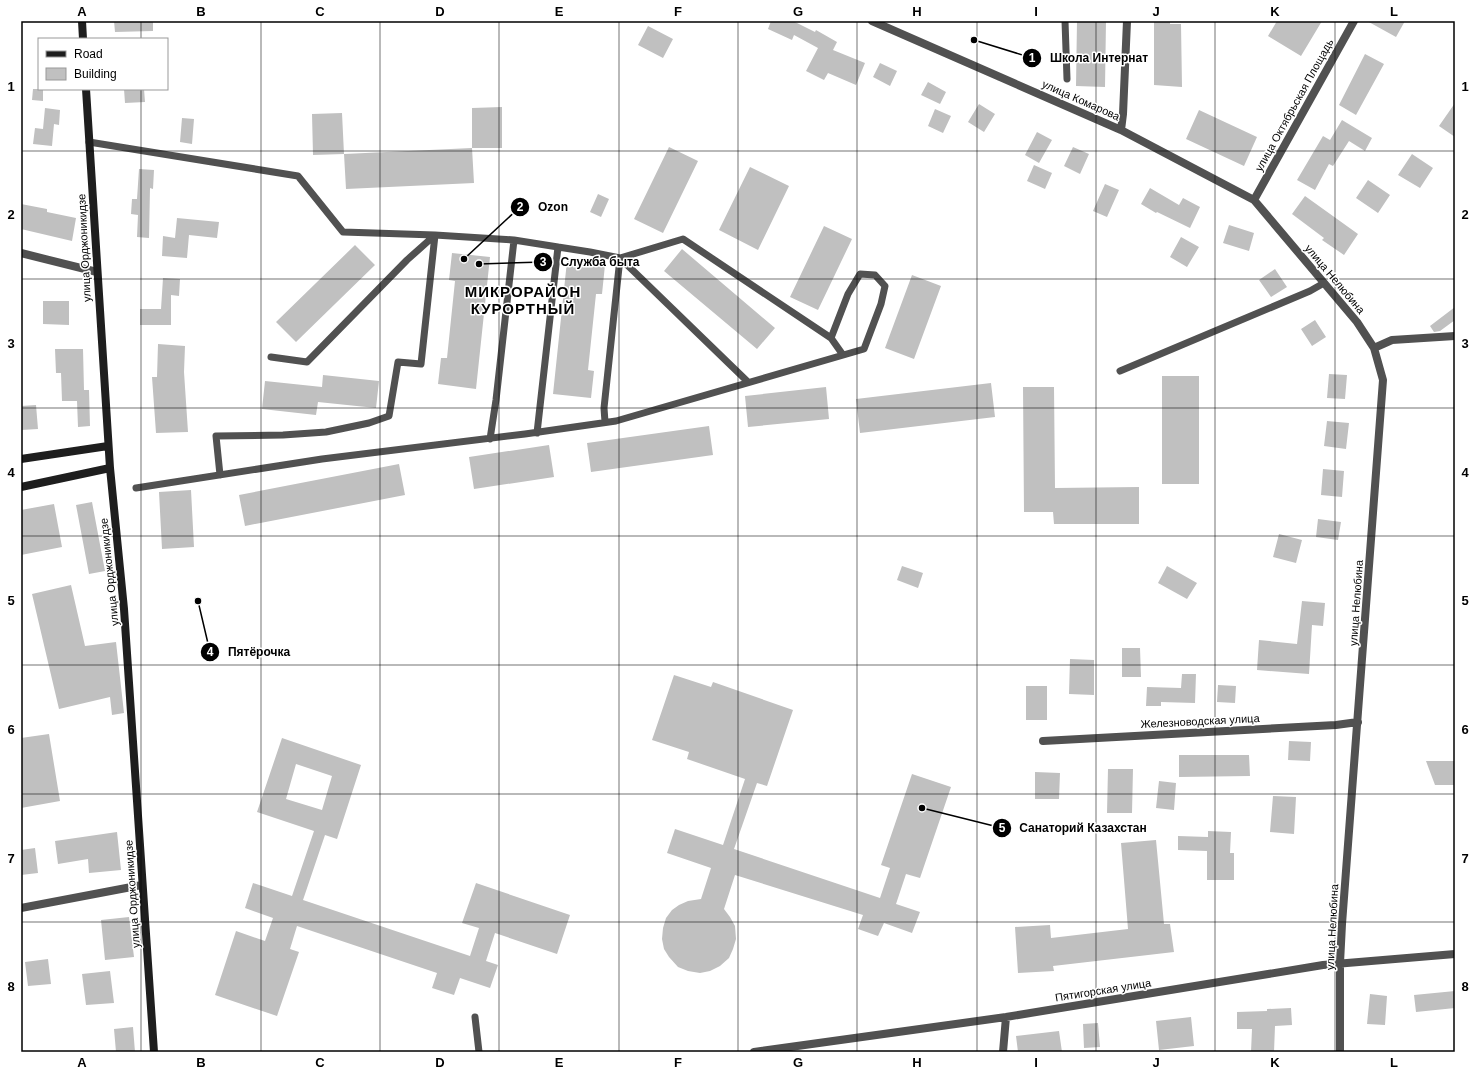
<svg xmlns="http://www.w3.org/2000/svg" width="1476" height="1073" font-family="Arial,sans-serif">
<style>
.building{fill:#c0c0c0;fill-rule:evenodd}
.lines{fill:none;stroke-linecap:round;stroke-linejoin:round}
.lane{stroke:#515151;stroke-width:7}
.street{stroke:#515151;stroke-width:8}
.secondary{stroke:#1e1e1e;stroke-width:8}
.grid{fill:none;stroke:#000;stroke-width:1;stroke-opacity:0.55}
.labels{text-anchor:middle;dominant-baseline:central;stroke-width:3;stroke-linejoin:round;paint-order:stroke}
.street-label{font-size:11px;fill:#000;stroke:#fff}
.district-label{font-size:15px;font-weight:bold;letter-spacing:1px;fill:#000;stroke:#fff}
.leader{fill:none;stroke:#000;stroke-width:1.5}
.callout-dot{fill:#000;stroke:#fff;stroke-width:1.5}
.mark-label{font-size:12px;text-anchor:middle;font-weight:bold;fill:#fff}
.callout-label{font-size:12px;text-anchor:middle;font-weight:bold;fill:#000;stroke:#fff;stroke-width:3;stroke-linejoin:round;paint-order:stroke}
.neatline{fill:none;stroke:#000;stroke-width:1.5}
.grid-label{font-size:13px;text-anchor:middle;font-weight:bold;fill:#000}
</style>
<rect width="100%" height="100%" fill="#fff"/>
<path class="building" d="M114,21H153V31L115,32Z
M771,21H793L815,32L816,30L837,42L833,50L865,63L856,85L828,73L824,80L806,71L818,48L794,35L792,40L768,29Z
M1077,21H1106L1105,87L1076,86Z
M1154,21H1170V24H1181L1182,87L1154,85Z
M1277,21H1322L1301,56L1268,36Z
M1367,21H1405L1396,37Z
M648,26L673,39L663,58L638,45Z
M1365,54L1384,64L1356,115L1339,105Z
M880,63L897,71L890,86L873,77Z
M928,82L946,92L940,104L921,95Z
M33,89H43V101L32,100Z
M124,89H144L145,102L125,103Z
M1455,103V137L1439,126Z
M979,104L995,114L984,132L968,122Z
M502,107V148H472V108Z
M45,108L60,110L59,125L54,124L52,146L33,144L35,128L43,129Z
M935,109L951,116L943,133L928,126Z
M1199,110L1257,137L1244,166L1186,139Z
M342,113L344,154L313,155L312,114Z
M182,118L194,119L192,144L180,142Z
M1342,120L1372,138L1365,151L1349,141L1333,166L1329,164L1315,190L1297,180L1323,136L1330,140Z
M1037,132L1052,140L1039,163L1025,155Z
M669,147L698,161L663,233L634,219Z
M1073,147L1089,154L1080,174L1064,166Z
M472,148L474,183L346,189L344,154Z
M1412,154L1433,168L1420,188L1398,175Z
M1034,165L1052,173L1045,189L1027,181Z
M750,167L789,186L758,250L719,230Z
M139,169L154,170L153,189L150,188L149,238L137,237L138,215L131,214L132,199H137Z
M1368,180L1390,195L1378,213L1356,198Z
M1105,184L1119,190L1107,217L1093,211Z
M1150,188L1179,205L1183,198L1200,207L1190,228L1157,212L1156,213L1141,204Z
M598,194L609,199L601,217L590,212Z
M1305,196L1358,234L1344,255L1322,240L1324,238L1292,214Z
M21,204L47,209V212L76,218L72,241L21,229Z
M177,218L219,222L217,238L189,235L187,258L162,256L163,236L175,238Z
M1229,225L1254,233L1249,251L1223,243Z
M824,226L852,239L818,310L790,297Z
M1181,237L1199,247L1187,267L1170,257Z
M355,245L375,265L296,342L276,322Z
M682,249L775,328L757,349L664,271Z
M452,253L490,257L476,389L438,384L441,358H447L455,281L449,280Z
M567,261L605,265L602,294H596L588,370L594,371L591,398L553,394Z
M1275,269L1287,287L1271,297L1259,280Z
M912,275L941,286L914,359L885,348Z
M163,278L180,279L179,296L171,295V325H140V309H161Z
M43,301H69V325L43,324Z
M1455,307V320L1440,331L1434,332L1430,326Z
M1315,320L1326,337L1312,346L1301,329Z
M158,344L185,346L184,372L188,432L156,433L152,377H157Z
M55,349H83L84,390H89L90,426L78,427L77,401H62L61,373H56Z
M1329,374L1347,375L1345,399L1327,398Z
M323,375L379,381L376,408L318,402L316,415L262,409L265,381L322,387Z
M1162,376H1199V484H1162Z
M991,383L995,417L860,433L856,399Z
M826,387L829,419L748,427L745,396Z
M1023,387H1054L1055,488L1139,487V524H1054L1053,512H1024Z
M36,405L38,429L21,430V406Z
M1327,421L1349,423L1346,449L1324,446Z
M709,426L713,455L591,472L587,443Z
M549,445L554,477L474,489L469,457Z
M399,464L405,495L245,526L239,495Z
M1323,469L1344,471L1342,497L1321,495Z
M191,490L194,547L162,549L159,492Z
M92,502L105,571L89,574L76,505Z
M54,504L62,547L21,555V510Z
M1318,519L1341,522L1338,540L1316,537Z
M1279,534L1302,540L1296,563L1273,557Z
M902,566L923,573L918,588L897,580Z
M1167,566L1197,583L1187,599L1158,583Z
M71,585L85,646L116,642L124,713L112,715L110,697L59,709L32,594Z
M1302,601L1325,603L1323,626L1312,625L1309,674L1257,670L1259,640L1297,644Z
M1122,648H1140L1141,677H1122Z
M1070,659L1094,660V695L1069,694Z
M1182,674H1196L1195,703L1161,702V706H1146L1147,687L1181,688Z
M674,675L711,687L713,682L793,710L767,786L757,783L734,849L880,898L890,868L881,865L912,774L951,787L920,878L906,874L896,904L920,912L912,933L884,923L878,936L858,929L863,915L735,875L724,909L730,917L735,926L736,939L733,949L729,958L720,966L710,971L700,973L688,971L678,967L669,957L664,949L662,939L663,928L666,918L672,910L679,905L688,901L701,899L711,868L667,853L675,829L723,845L745,779L687,759L689,752L652,740Z
M1218,685L1236,686L1235,703L1217,702Z
M1026,686H1047V720H1026Z
M49,734L60,801L21,808V738Z
M282,738L361,765L337,839L325,835L303,900L470,956L479,928L462,923L476,883L570,915L557,954L495,933L486,961L498,965L490,988L460,978L454,995L432,988L437,973L297,926L290,949L299,952L277,1016L215,995L236,931L265,941L273,918L245,908L253,883L292,896L314,831L257,812ZM296,764L332,776L322,810L286,799Z
M1289,741L1311,742L1310,761L1288,760Z
M1179,755H1249L1250,776L1179,777Z
M1426,761H1455V785H1435Z
M1108,769H1133L1132,813H1107Z
M1035,772L1060,773L1059,799H1035Z
M1159,781L1176,783L1174,810L1156,808Z
M1273,796L1296,797L1294,834L1270,832Z
M1208,831L1231,832L1230,853H1234V880H1207V851L1178,850V836L1208,837Z
M117,832L121,870L89,873L88,859L58,864L55,841Z
M1156,840L1164,924H1170L1174,952L1053,966L1054,971L1018,973L1015,927L1050,925L1051,938L1128,929L1121,843Z
M35,848L38,873L21,875V850Z
M129,917L134,957L105,960L101,920Z
M48,959L51,984L28,986L25,962Z
M110,971L114,1003L86,1005L82,974Z
M1455,991V1008L1416,1012L1414,995Z
M1370,994L1387,996L1385,1025L1367,1024Z
M1291,1008L1292,1025L1275,1026L1274,1052H1251L1252,1029H1237V1012L1267,1011V1009Z
M1191,1017L1194,1046L1159,1050L1156,1021Z
M1098,1023L1100,1047L1084,1048L1083,1024Z
M133,1027L135,1052H116L114,1029Z
M1059,1031L1062,1052H1018L1016,1036Z"/>
<g class="lines">
<path class="lane" d="M1065,21L1067,79
M89,142L298,176L343,232L435,235L407,260L307,362L271,357
M514,240L558,247L537,433
M558,247L590,252L620,258L604,408L605,422
M1120,371L1310,291L1324,283
M748,382L620,258L683,239L831,338
M220,475L216,436L283,435L326,432L369,423L389,416L398,362L421,364L435,235L514,240L496,400L490,439
M136,488L322,459L525,434L616,421L864,349L881,304L885,286L875,275L860,274L848,294L831,338L843,355
M475,1017L479,1052"/>
<path class="street" d="M872,21L1121,130L1254,200L1357,322L1374,348L1383,380L1342,924L1340,963V1052
M1121,130L1123,114L1127,21
M1254,200L1354,21
M21,253L97,272
M1374,348L1392,340L1455,336
M1043,741L1336,725L1358,722
M21,908L142,885
M754,1052L1006,1017L1323,965L1455,954
M1003,1052L1006,1017"/>
<path class="secondary" d="M82,21L83,39
M86,89L110,468L124,609L154,1052
M21,459L108,446
M21,487L110,468"/>
</g>
<path class="grid" d="M141,21V39M261,21V1052M380,21V1052M499,21V1052M619,21V1052M738,21V1052M857,21V1052M977,21V1052M1096,21V1052M1215,21V1052M1335,21V1052M141,89V1052M21,151H1455M21,279H1455M21,408H1455M21,536H1455M21,665H1455M21,794H1455M21,922H1455"/>
<g class="labels">
<g class="street-label">
<text transform="translate(1081 100) rotate(24)">улица Комарова</text>
<text transform="translate(1294 105) rotate(-61)">улица Октябрьская Площадь</text>
<text transform="translate(84 248) rotate(-93)">улица Орджоникидзе</text>
<text transform="translate(1335 279) rotate(50)">улица Нелюбина</text>
<text transform="translate(109 572) rotate(-96)">улица Орджоникидзе</text>
<text transform="translate(1356 603) rotate(-86)">улица Нелюбина</text>
<text transform="translate(1200 721) rotate(-3)">Железноводская улица</text>
<text transform="translate(132 894) rotate(-94)">улица Орджоникидзе</text>
<text transform="translate(1332 927) rotate(-87)">улица Нелюбина</text>
<text transform="translate(1103 990) rotate(-9)">Пятигорская улица</text>
</g>
<g class="district-label">
<text x="523" y="291">МИКРОРАЙОН<tspan x="523" dy="17">КУРОРТНЫЙ</tspan></text>
</g>
</g>
<path class="leader" d="M974 40L1032 58M464 259L520 207M479 264L543 262M198 601L210 652M922 808L1002 828"/>
<g class="callout-dot">
<circle cx="974" cy="40" r="4"/>
<circle cx="464" cy="259" r="4"/>
<circle cx="479" cy="264" r="4"/>
<circle cx="198" cy="601" r="4"/>
<circle cx="922" cy="808" r="4"/>
<circle cx="1032" cy="58" r="10"/>
<circle cx="520" cy="207" r="10"/>
<circle cx="543" cy="262" r="10"/>
<circle cx="210" cy="652" r="10"/>
<circle cx="1002" cy="828" r="10"/>
</g>
<g class="mark-label">
<text x="1032" y="62">1</text>
<text x="520" y="211">2</text>
<text x="543" y="266">3</text>
<text x="210" y="656">4</text>
<text x="1002" y="832">5</text>
</g>
<g class="callout-label">
<text x="1099" y="62">Школа Интернат</text>
<text x="553" y="211">Ozon</text>
<text x="600" y="266">Служба быта</text>
<text x="259" y="656">Пятёрочка</text>
<text x="1083" y="832">Санаторий Казахстан</text>
</g>
<rect width="1476" height="1073" fill="none" stroke="#ffffff" stroke-width="44"/>
<rect x="38" y="38" width="130" height="52" fill="#ffffff" stroke="#999999"/>
<rect x="46" y="51" width="20" height="6" fill="#1e1e1e" stroke="#999999"/>
<text x="74" y="58" font-size="12" fill="#000000">Road</text>
<rect x="46" y="68" width="20" height="12" fill="#c0c0c0" stroke="#999999"/>
<text x="74" y="78" font-size="12" fill="#000000">Building</text>
<rect x="22" y="22" width="1432" height="1029" class="neatline"/>
<g class="grid-label">
<text x="82" y="16">A</text>
<text x="201" y="16">B</text>
<text x="320" y="16">C</text>
<text x="440" y="16">D</text>
<text x="559" y="16">E</text>
<text x="678" y="16">F</text>
<text x="798" y="16">G</text>
<text x="917" y="16">H</text>
<text x="1036" y="16">I</text>
<text x="1156" y="16">J</text>
<text x="1275" y="16">K</text>
<text x="1394" y="16">L</text>
<text x="11" y="91">1</text>
<text x="1465" y="91">1</text>
<text x="11" y="219">2</text>
<text x="1465" y="219">2</text>
<text x="11" y="348">3</text>
<text x="1465" y="348">3</text>
<text x="11" y="477">4</text>
<text x="1465" y="477">4</text>
<text x="11" y="605">5</text>
<text x="1465" y="605">5</text>
<text x="11" y="734">6</text>
<text x="1465" y="734">6</text>
<text x="11" y="863">7</text>
<text x="1465" y="863">7</text>
<text x="11" y="991">8</text>
<text x="1465" y="991">8</text>
<text x="82" y="1067">A</text>
<text x="201" y="1067">B</text>
<text x="320" y="1067">C</text>
<text x="440" y="1067">D</text>
<text x="559" y="1067">E</text>
<text x="678" y="1067">F</text>
<text x="798" y="1067">G</text>
<text x="917" y="1067">H</text>
<text x="1036" y="1067">I</text>
<text x="1156" y="1067">J</text>
<text x="1275" y="1067">K</text>
<text x="1394" y="1067">L</text>
</g>
</svg>
